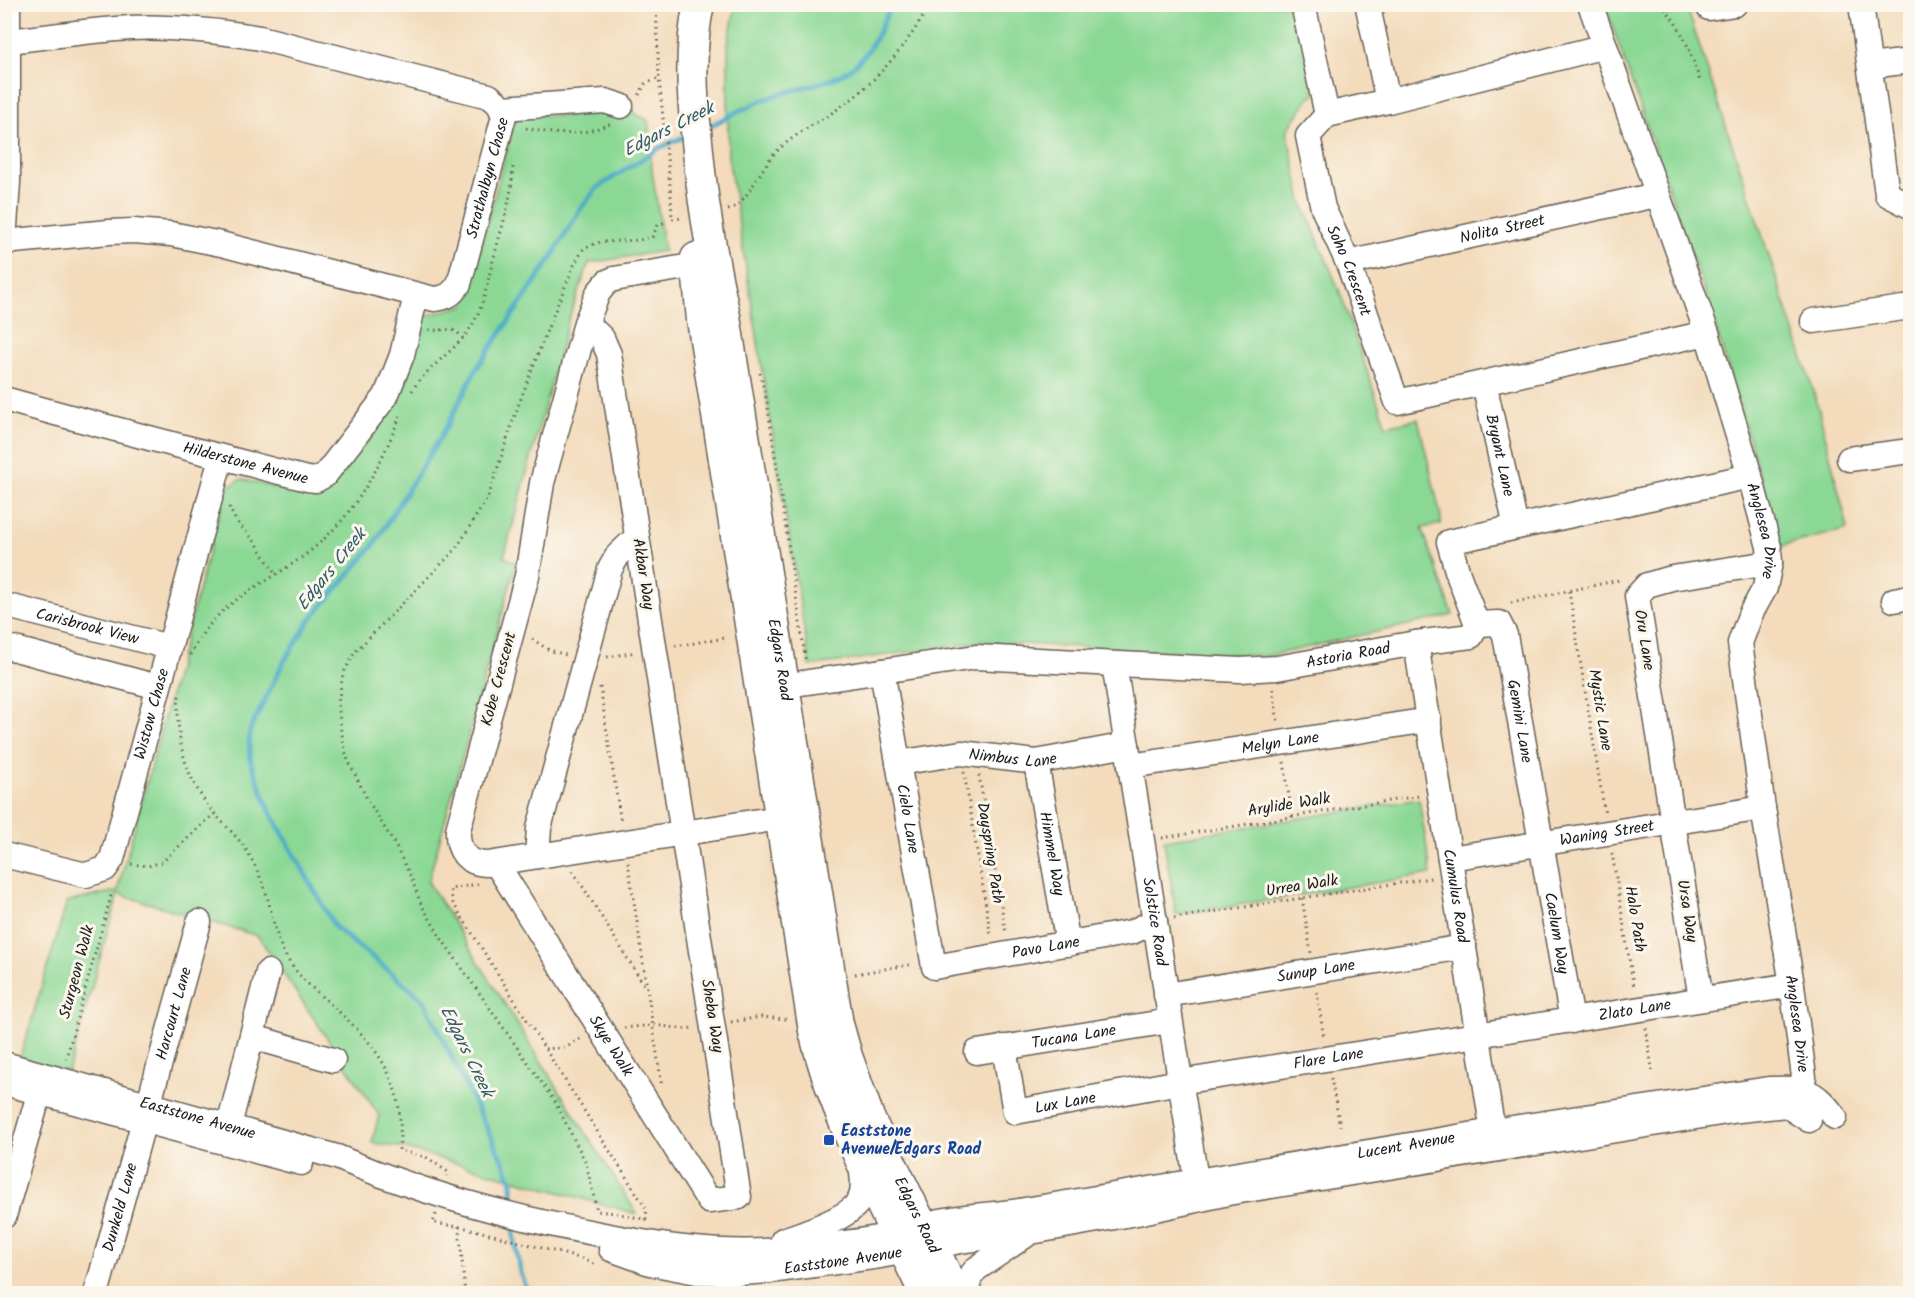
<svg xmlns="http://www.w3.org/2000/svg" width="1915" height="1298" font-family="Kalam,sans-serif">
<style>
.green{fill:#8bd895;stroke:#547a58;stroke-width:1.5}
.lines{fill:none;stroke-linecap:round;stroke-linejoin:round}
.stream{stroke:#48aac7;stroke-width:5}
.minor-casing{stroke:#675f54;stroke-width:27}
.major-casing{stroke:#675f54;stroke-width:33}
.path{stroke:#675f54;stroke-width:3;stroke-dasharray:1.5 4.5;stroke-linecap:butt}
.minor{stroke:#fff;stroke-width:24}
.major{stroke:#fff;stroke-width:30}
.transit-dot{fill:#1a4fb4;stroke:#fbf7ec;stroke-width:2}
.labels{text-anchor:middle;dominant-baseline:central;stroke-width:6;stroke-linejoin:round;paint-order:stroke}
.street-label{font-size:16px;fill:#1c1c1c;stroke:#fbf7ec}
.transit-label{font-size:16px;font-weight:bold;fill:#164399;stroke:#fbf7ec;text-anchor:start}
.water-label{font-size:18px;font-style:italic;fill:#305c69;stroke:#fbf7ec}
</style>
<rect width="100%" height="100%" fill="#fbf7ec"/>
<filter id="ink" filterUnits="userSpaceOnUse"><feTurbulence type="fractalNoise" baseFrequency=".0167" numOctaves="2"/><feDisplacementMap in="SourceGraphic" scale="12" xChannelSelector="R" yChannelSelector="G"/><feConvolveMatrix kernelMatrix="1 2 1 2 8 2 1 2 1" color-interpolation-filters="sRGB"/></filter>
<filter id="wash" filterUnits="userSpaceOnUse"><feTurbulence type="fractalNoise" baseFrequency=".008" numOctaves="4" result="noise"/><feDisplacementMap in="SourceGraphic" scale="24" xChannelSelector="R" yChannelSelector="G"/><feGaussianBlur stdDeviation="1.35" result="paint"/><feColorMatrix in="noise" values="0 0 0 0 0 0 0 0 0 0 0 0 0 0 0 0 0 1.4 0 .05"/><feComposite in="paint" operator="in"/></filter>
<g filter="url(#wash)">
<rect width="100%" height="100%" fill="#f3dbbc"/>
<path class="green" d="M736,5H1295L1315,95L1310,96L1287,131L1302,202L1339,290L1386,426L1418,419L1441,517V524L1422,528L1453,615L1268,656L979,642L810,666L728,156V43Z
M1605,5H1686L1815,395L1848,529L1781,546L1707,299Z
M631,112L648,120L652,170L664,251L589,263L568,321L504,557L516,563L428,882L637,1214L399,1147L372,1143L379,1115L258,936L118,894L68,1072L20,1058L67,902L112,892L117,893L226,488L241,479L319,499L391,413L403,388L421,317L465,305L515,120L525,114L555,116Z
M1419,799L1431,874L1176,915L1164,840Z"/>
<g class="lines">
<path class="stream" d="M705,128C728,117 752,104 776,95C794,90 812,86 829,80C863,69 879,36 891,4
M513,1210L512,1182L504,1163L423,999L335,927L270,811L251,763L249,743L250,730L283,663L310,620L373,546L446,428L475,371L550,260L581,208L597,188L659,148L688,135
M513,1222C514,1247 519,1271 528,1294"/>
</g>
</g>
<g filter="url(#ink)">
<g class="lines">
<g class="minor-casing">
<g id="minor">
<path d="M1303,4L1327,115"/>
<path d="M1374,4L1368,7L1388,101"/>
<path id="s1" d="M1590,4L1707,333L1750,476L1769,547L1770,563L1765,588L1751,613L1740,643L1763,808L1792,985L1804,1077L1795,1104"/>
<path d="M1861,4L1887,194L1910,206"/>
<path d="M1709,8L1735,4"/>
<path id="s2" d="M1605,46L1388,101L1327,115L1308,136L1323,208L1348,263L1397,402L1707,333"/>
<path d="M1870,66L1910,61"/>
<path d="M502,108L605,101L621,106"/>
<path d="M4,241L8,182V4"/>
<path id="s3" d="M4,242L109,232L134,231L171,234L221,244L434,299C447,298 452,294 459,284L504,116L499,104L489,96L260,38C217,31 175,26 131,28C90,30 49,37 8,41"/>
<path id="s4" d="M1348,263L1656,195"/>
<path d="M697,265L614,279L607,282L598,293L586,323L542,483L527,576L458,830C457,850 466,864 488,864L779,818"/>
<path d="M1813,321L1910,307"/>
<path id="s5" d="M1484,383L1516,527"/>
<path id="s6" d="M4,399C105,427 206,453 307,479L316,480L325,475L386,396L402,355L416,295"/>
<path d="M1849,459L1910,451"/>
<path d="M1894,600L1910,597"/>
<path id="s7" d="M4,605L169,647"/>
<path id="s8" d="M1477,624L1499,623L1505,635L1572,1021"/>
<path id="s9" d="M1416,643L1495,1145"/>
<path d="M4,646L158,687"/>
<path id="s10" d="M1114,664L1196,1180"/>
<path id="s11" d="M882,671L934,967L1132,932L1155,921"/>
<path id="s12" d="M768,688L976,657L1240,670L1277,668L1416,643L1471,636L1477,624L1458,574L1449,542L1750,476"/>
<path id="s13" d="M1036,762L1068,944"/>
<path id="s14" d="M898,763L961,753L1036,762L1127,745"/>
<path id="s15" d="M1130,766L1429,720"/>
<path id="s16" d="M4,855L86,875L105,869L112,859L221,458"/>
<path d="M537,856L539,828L610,569L618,555L637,537"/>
<path id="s17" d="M1450,858L1763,808"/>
<path id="s18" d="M496,863L709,1201L739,1197L609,354L602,338L586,323"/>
<path id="s19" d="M1166,995L1464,947"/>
<path d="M1701,999L1637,596L1647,585L1672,578L1770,563"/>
<path d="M253,1037L333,1060"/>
<path id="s20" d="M1004,1047L1015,1112L1180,1082L1792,985"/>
<path id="s21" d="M977,1052L1170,1021"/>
<path id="s22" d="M4,1064L337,1157C421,1193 509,1217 599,1234C659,1246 718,1255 779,1250C813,1247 855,1243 888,1236C900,1233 911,1228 922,1225C952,1217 983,1215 1013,1212L1493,1131L1769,1089C1805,1088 1812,1088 1835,1117"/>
<path d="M4,1083L301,1163"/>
<path d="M229,1126L268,972"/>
<path d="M4,1216L44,1077"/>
<path d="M783,1240C803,1233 848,1219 859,1201C866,1190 862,1176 861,1164"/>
<path id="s23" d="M611,1249L650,1263L697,1272L739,1273L770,1271L880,1256L966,1240L1031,1232L1137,1213L1228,1193L1739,1110L1786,1105L1809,1120"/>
<path id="s24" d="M96,1294L199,922"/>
<path d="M966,1294L970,1277L976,1269L1026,1235"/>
</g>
</g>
<g class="major-casing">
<g id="major">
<path id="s25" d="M699,4C689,49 692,96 697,141C702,201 712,258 725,316L838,1024L847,1056L870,1120L956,1294"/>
<path d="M696,258L702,320L814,1031C837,1124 884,1208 925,1294"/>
</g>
</g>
<path class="path" d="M656,4L659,78L671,196L672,219L683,218
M1661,4C1683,29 1690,50 1700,81
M639,95L645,84L659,78
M526,128C556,136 580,136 610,124
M728,210C749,203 760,167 777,151C801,128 834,115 859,93C885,71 914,35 930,4
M429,330C445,332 451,324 463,338
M760,373L767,402L806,663
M412,391C423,372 448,355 463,338C485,311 485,288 494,257C502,226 512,199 513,167
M229,507L236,521L257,544L275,574
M1569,591L1605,814
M1511,603L1619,580
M532,639L549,650L566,655
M675,646L726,638
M190,655C218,599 259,589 305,555C354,518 380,468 401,413
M607,657L636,652
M600,687L621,823
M1273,689L1278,723
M179,696C175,733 183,769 204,800C213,814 226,825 237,838C247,849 254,863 260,877C273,904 272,937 290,963C304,983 321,995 338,1011C383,1051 406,1088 399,1150L426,1157L448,1172L447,1176
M1284,762L1292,817
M964,772L991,937
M979,775L1006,934
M1162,838L1419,796
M1612,853L1634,988
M628,862L662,1087
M131,864L148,866L162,862L214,814
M573,871L646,988
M478,884L450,889L453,903L647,1210L645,1220
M1302,898L1311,953
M1174,918L1431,878
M855,974L914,964
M1317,992L1324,1039
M731,1022L761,1017L786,1019
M624,1028L653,1025L685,1029L692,1028
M1646,1028L1653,1075
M545,1049L567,1047L583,1037
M66,1059L112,892
M1331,1078L1340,1126
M436,1214L433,1223L467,1228L583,1259L597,1266
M647,1220L616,1213L597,1211L586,1163L555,1102L441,938L421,904L411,877L394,843L367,799L347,758L341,730L338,703L343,674L355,652L456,549L488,497L517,409L545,335L574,265L584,248L600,242L639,240L652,237L658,225L666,222
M459,1226L465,1294
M640,1294L644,1283"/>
<use href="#minor" class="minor"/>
<use href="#major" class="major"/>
</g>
</g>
<rect class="transit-dot" x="823" y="1134" width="12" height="12" rx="3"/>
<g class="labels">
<g class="street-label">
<text stroke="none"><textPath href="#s3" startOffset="579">Strathalbyn Chase</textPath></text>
<text stroke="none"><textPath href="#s4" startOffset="158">Nolita Street</textPath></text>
<text stroke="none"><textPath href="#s2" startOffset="456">Soho Crescent</textPath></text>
<text stroke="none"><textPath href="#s5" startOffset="74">Bryant Lane</textPath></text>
<text stroke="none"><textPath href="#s6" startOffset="250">Hilderstone Avenue</textPath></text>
<text stroke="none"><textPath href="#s1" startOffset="555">Anglesea Drive</textPath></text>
<text transform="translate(643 574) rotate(81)">Akbar Way</text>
<text stroke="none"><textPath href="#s7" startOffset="86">Carisbrook View</textPath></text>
<text transform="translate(1644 640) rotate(81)">Oru Lane</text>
<text stroke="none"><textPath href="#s12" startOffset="584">Astoria Road</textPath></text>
<text stroke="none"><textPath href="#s25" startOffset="663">Edgars Road</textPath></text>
<text transform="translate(499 679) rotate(-75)">Kobe Crescent</text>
<text transform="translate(1600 710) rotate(81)">Mystic Lane</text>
<text stroke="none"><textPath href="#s16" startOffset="267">Wistow Chase</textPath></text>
<text stroke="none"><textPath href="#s8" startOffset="123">Gemini Lane</textPath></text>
<text stroke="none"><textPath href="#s15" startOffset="152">Melyn Lane</textPath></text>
<text stroke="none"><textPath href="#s14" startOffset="116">Nimbus Lane</textPath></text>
<text transform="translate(1289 805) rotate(-9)">Arylide Walk</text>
<text stroke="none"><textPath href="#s11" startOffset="150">Cielo Lane</textPath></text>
<text stroke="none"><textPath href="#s17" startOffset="159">Waning Street</textPath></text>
<text transform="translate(990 853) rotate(81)">Dayspring Path</text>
<text stroke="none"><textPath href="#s13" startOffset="93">Himmel Way</textPath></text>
<text transform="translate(1302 886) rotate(-9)">Urrea Walk</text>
<text stroke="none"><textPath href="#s9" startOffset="256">Cumulus Road</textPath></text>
<text transform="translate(1687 911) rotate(81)">Ursa Way</text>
<text transform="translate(1635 919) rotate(81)">Halo Path</text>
<text stroke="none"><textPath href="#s10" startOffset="261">Solstice Road</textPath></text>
<text stroke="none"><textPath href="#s8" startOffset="338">Caelum Way</textPath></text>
<text stroke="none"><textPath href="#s11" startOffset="414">Pavo Lane</textPath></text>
<text stroke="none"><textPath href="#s19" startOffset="152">Sunup Lane</textPath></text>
<text transform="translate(77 972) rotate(-75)">Sturgeon Walk</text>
<text stroke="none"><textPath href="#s20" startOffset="694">Zlato Lane</textPath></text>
<text stroke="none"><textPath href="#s24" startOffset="291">Harcourt Lane</textPath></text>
<text transform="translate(712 1016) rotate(81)">Sheba Way</text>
<text stroke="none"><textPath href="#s1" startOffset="1059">Anglesea Drive</textPath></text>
<text stroke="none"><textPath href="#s21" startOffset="98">Tucana Lane</textPath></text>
<text stroke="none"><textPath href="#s18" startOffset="216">Skye Walk</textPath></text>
<text stroke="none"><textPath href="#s20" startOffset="384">Flare Lane</textPath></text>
<text stroke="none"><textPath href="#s20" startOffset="117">Lux Lane</textPath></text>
<text stroke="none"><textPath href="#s22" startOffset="201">Eaststone Avenue</textPath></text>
<text stroke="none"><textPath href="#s22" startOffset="1437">Lucent Avenue</textPath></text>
<text stroke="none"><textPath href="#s24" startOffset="90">Dunkeld Lane</textPath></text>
<text stroke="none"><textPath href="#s25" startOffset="1239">Edgars Road</textPath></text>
<text stroke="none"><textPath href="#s23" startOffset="236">Eaststone Avenue</textPath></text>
</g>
<g class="transit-label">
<text x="841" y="1131">Eaststone<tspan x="841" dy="18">Avenue/Edgars Road</tspan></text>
</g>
<g class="water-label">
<text transform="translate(669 130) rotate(-27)">Edgars Creek</text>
<text transform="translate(332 570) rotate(-51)">Edgars Creek</text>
<text transform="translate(466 1052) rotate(64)">Edgars Creek</text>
</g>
</g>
<rect width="1915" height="1298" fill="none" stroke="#fbf7ec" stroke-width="24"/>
</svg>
